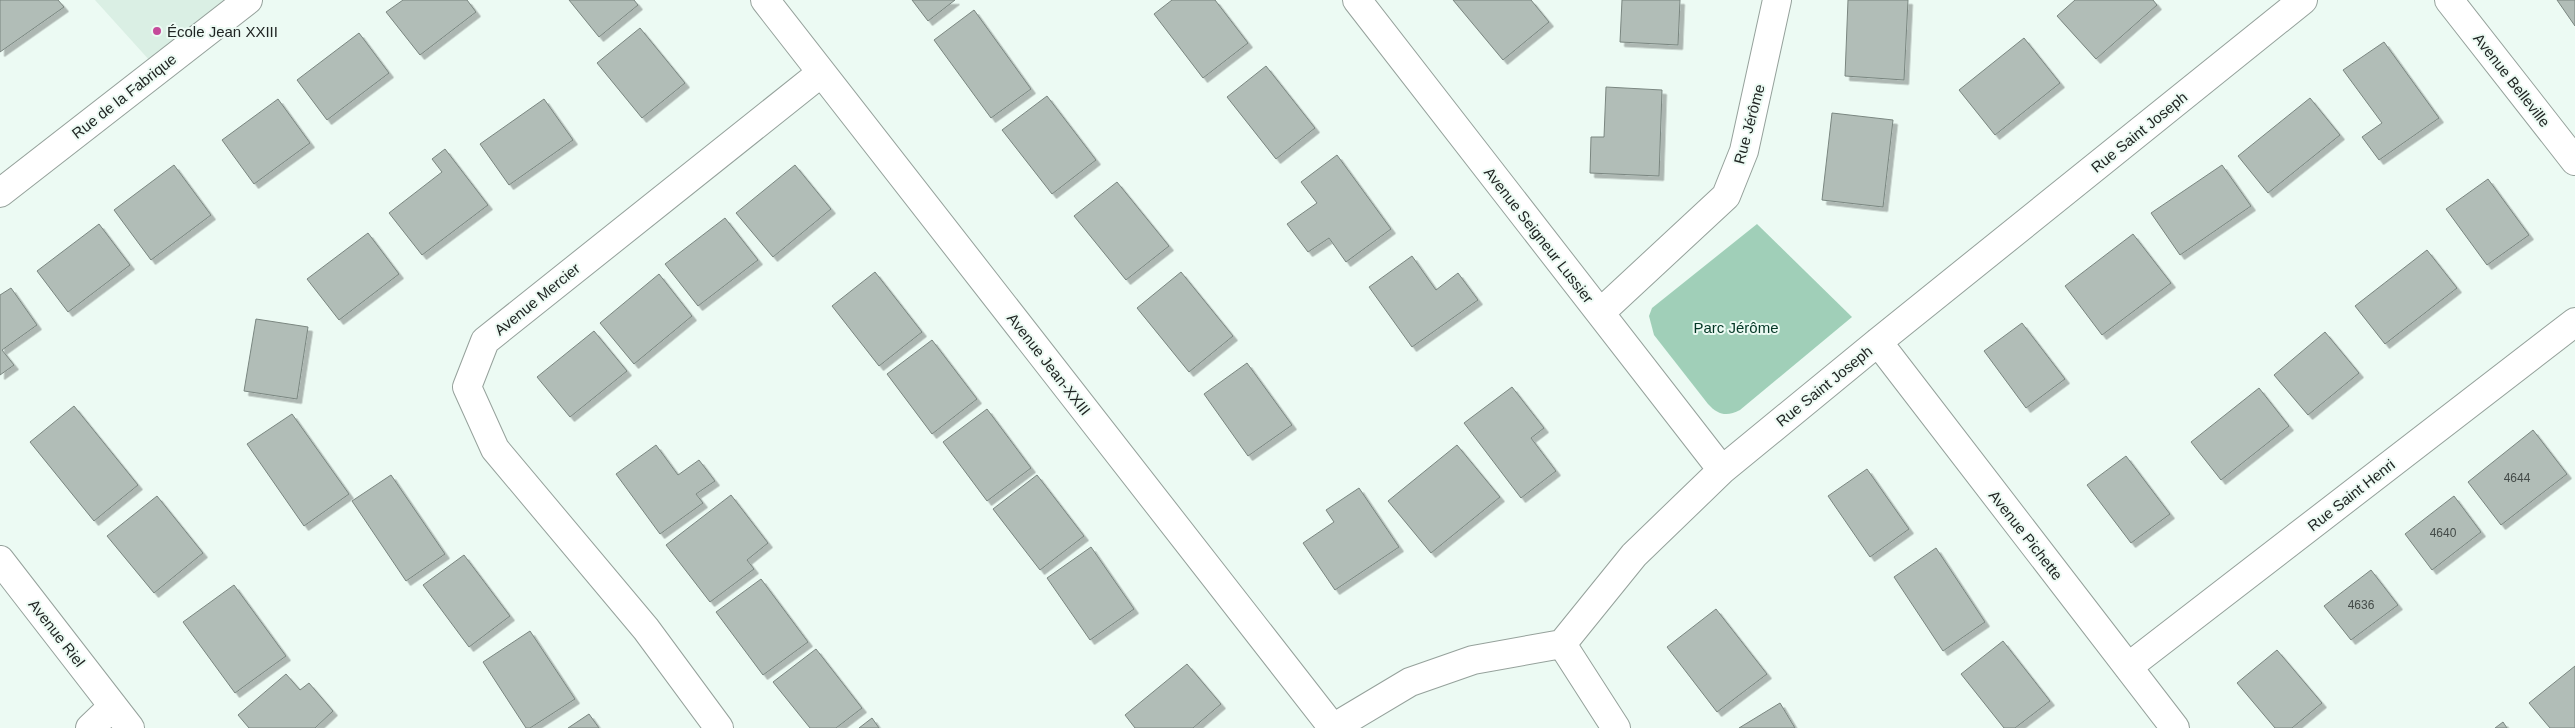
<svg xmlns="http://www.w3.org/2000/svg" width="2575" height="728" font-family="Helvetica,sans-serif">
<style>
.built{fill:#daefe4}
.green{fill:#a0cfb8}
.building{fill:#b1bdb7;stroke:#7a8680;filter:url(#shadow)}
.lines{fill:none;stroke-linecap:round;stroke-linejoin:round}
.street-casing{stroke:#95a19b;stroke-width:30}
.street{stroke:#fff;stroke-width:28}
.poi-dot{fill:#c54a9a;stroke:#ecfaf3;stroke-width:2}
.labels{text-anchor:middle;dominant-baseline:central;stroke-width:4;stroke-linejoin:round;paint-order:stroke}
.number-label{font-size:12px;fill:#444b48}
.poi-label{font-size:15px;fill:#202523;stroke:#ecfaf3;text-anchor:start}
.street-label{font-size:15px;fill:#202523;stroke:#ecfaf3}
.park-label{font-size:15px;fill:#023624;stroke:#ecfaf3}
</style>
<defs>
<filter id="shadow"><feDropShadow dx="4.5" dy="4.5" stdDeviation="0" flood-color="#0004"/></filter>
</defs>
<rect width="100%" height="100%" fill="#ecfaf3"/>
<path class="built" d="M95,0H234L151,62Z"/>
<path class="green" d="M1757,224L1852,317L1740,410C1727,417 1718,415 1708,404L1654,335L1649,316L1652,308Z"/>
<path class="building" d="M0,0H58L64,7L0,52Z
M403,0H467L476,12L420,55L386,12Z
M569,0H634L638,5L599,37Z
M912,0H955L928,21Z
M1172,0H1215L1248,43L1203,78L1154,14Z
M1453,0H1531L1549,22L1503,60Z
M1622,0H1680L1678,45L1620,42Z
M1848,0H1908L1904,80L1845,76Z
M2075,0H2153L2157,5L2096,59L2057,16Z
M2557,0H2575V26Z
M974,10L1031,89L991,118L934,40Z
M640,28L685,83L642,118L597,63Z
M359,33L389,73L327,120L297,80Z
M2024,38L2060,83L1995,135L1959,90Z
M2384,42L2439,118L2379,160L2362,137L2382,123L2343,70Z
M1266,66L1315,128L1276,159L1227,97Z
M1606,87L1662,90L1659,176L1590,173L1591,137H1604Z
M1047,96L1096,160L1052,194L1002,130Z
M2310,98L2340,135L2268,193L2238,156Z
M278,99L310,143L254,184L222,140Z
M544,99L573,140L509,185L480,144Z
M1832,113L1893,120L1883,207L1822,200Z
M445,149L488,205L422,255L389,213L442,172L432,159Z
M1337,155L1391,229L1346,262L1329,238L1308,252L1287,224L1317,203L1301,182Z
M174,165L211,215L151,260L114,210Z
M795,165L831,209L773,257L736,213Z
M2222,165L2251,206L2180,255L2151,213Z
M2488,179L2529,235L2487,265L2446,209Z
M1117,182L1169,246L1126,280L1074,216Z
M725,218L758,260L698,306L665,264Z
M99,224L130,265L68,312L37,271Z
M368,233L399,274L339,320L307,279Z
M2133,234L2171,283L2102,335L2065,286Z
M2427,250L2457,288L2385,344L2355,306Z
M1412,256L1436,290L1458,273L1478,300L1412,347L1369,287Z
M875,272L922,332L879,366L832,306Z
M1181,272L1233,336L1189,372L1137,308Z
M659,274L692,316L634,364L600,323Z
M11,288L37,325L2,350L14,365L0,375V295Z
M256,319L308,327L297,399L244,391Z
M2022,323L2065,379L2026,408L1984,351Z
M594,331L627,371L570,417L537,377Z
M2325,332L2359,373L2308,415L2274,375Z
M932,340L977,399L932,434L887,374Z
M1247,363L1292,425L1248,456L1204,394Z
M1512,387L1544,428L1531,438L1556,471L1521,498L1464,423Z
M2259,388L2289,426L2221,480L2191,442Z
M74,406L138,485L94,521L30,442Z
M987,409L1031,468L987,501L943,442Z
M292,414L349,494L304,526L247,444Z
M2533,430L2567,474L2501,525L2468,482Z
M656,445L678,475L699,460L715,481L696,494L703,503L660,534L616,474Z
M1457,445L1500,497L1431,553L1388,501Z
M2126,456L2170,514L2131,543L2087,485Z
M1867,469L1909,529L1870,557L1828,496Z
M391,475L445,554L406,581L352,501Z
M1037,475L1084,536L1040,570L993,509Z
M1359,488L1399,547L1335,590L1303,543L1334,522L1326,510Z
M731,495L768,543L747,560L754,569L710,602L666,545Z
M157,496L203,553L154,593L107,536Z
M2454,496L2481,532L2432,570L2405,534Z
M1091,547L1134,609L1090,640L1047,578Z
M1936,548L1985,622L1943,651L1894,577Z
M464,555L510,616L469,647L423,585Z
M2371,570L2398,605L2351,640L2324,606Z
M761,579L808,642L763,675L716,612Z
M234,585L286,656L235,693L183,622Z
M1716,609L1767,674L1717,712L1667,647Z
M530,631L575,699L530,728H526L483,662Z
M2003,641L2050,701L2015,728H2004L1961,674Z
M816,649L862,708L836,728H810L773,682Z
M2277,650L2322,703L2292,728H2275L2237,683Z
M1187,664L1221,704L1193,728H1135L1125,715Z
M2575,666V728H2550L2529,703Z
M286,674L300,690L309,683L333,711L315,728H249L238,715Z
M1780,703L1795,728H1739Z
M589,714L599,728H568Z
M872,718L879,728H859Z
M2503,722L2507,728H2495Z"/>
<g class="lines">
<g class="street-casing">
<path id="street" d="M765,0L1333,728
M1357,0L1722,470
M2449,0L2575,161
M0,193L248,0
M1600,313L1726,196L1744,151L1777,0
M1878,342L2175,728
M0,560L130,728
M1562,644L1616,728
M2128,667L2575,322
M90,728L113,706
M719,728L646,629L495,449L467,387L485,341L821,73
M1333,728L1410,682L1473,660L1562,644L1634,555L1722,470L1878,342L2303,0"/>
</g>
<use href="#street" class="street"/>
</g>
<circle class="poi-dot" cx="157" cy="31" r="5"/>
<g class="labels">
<g class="number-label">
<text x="2517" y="478">4644</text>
<text x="2443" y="533">4640</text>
<text x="2361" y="605">4636</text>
</g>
<g class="poi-label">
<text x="167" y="31">École Jean XXIII</text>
</g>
<g class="street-label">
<text transform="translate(2512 80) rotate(52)">Avenue Belleville</text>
<text transform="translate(124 96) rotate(-38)">Rue de la Fabrique</text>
<text transform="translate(1749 124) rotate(-75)">Rue Jérôme</text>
<text transform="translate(2139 132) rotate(-39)">Rue Saint Joseph</text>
<text transform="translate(1539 235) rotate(52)">Avenue Seigneur Lussier</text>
<text transform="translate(537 299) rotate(-39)">Avenue Mercier</text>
<text transform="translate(1049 364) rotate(52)">Avenue Jean-XXIII</text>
<text transform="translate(1824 386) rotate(-39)">Rue Saint Joseph</text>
<text transform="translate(2351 495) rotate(-38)">Rue Saint Henri</text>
<text transform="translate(2026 535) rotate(52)">Avenue Pichette</text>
<text transform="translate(57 633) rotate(52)">Avenue Riel</text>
</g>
<g class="park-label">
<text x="1736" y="327">Parc Jérôme</text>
</g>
</g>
</svg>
